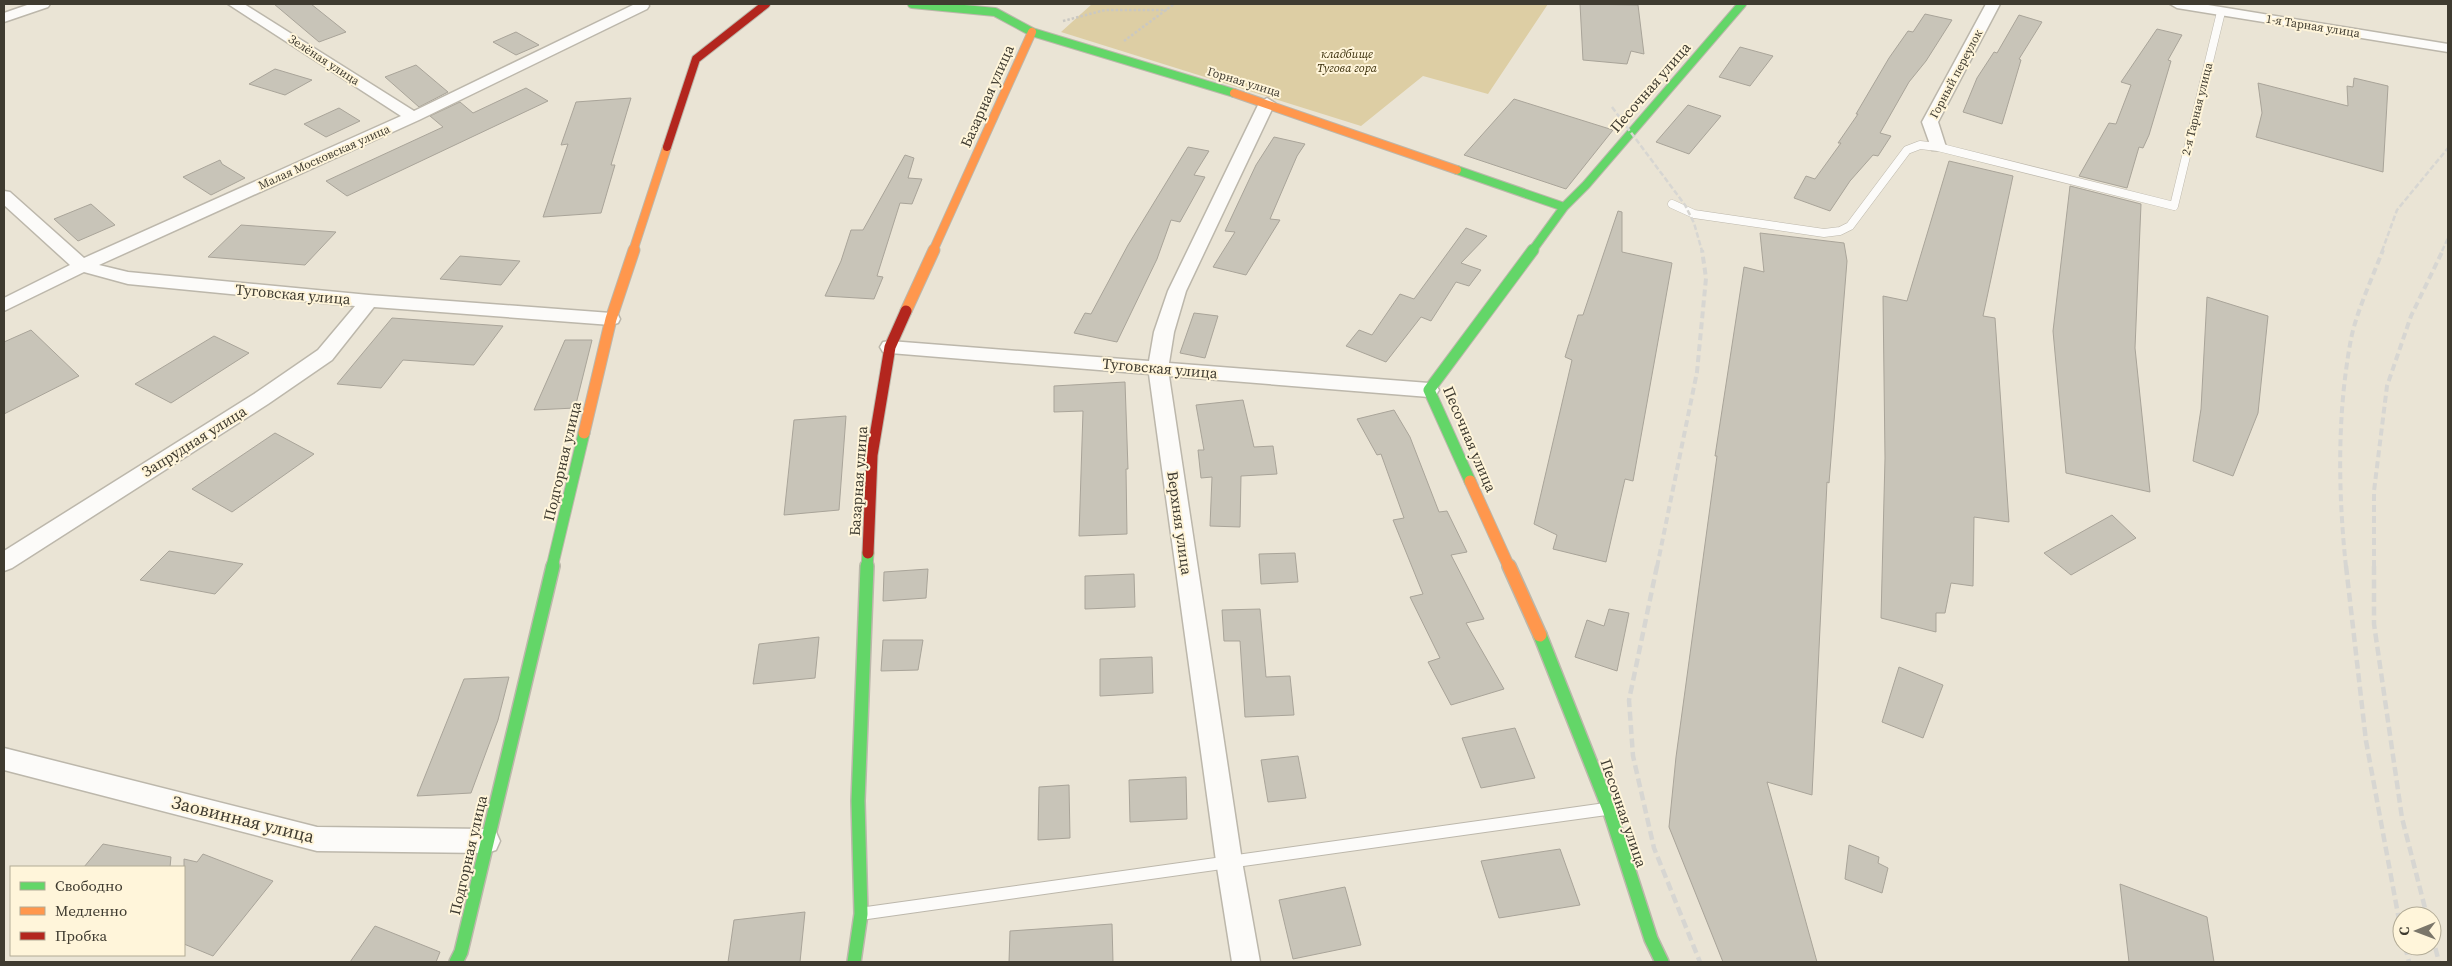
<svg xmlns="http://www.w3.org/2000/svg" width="2452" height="966" font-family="'Source Serif 4',serif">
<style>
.green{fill:#ddcea4}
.building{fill:#c8c4b8;stroke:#a9a499}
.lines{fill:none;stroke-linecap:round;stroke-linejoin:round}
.lane-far1-casing{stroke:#bcb7ab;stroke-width:9}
.lane-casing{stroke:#bcb7ab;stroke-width:14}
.street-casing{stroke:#bcb7ab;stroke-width:3}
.fast-far2-casing{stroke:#bcb7ab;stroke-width:10}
.fast-far1-casing{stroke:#bcb7ab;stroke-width:13}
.fast-casing{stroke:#bcb7ab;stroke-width:16}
.slow-far2-casing{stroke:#bcb7ab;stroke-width:10}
.slow-far1-casing{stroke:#bcb7ab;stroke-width:13}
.slow-casing{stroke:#bcb7ab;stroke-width:16}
.jam-far1-casing{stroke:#bcb7ab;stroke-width:10}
.jam-casing{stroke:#bcb7ab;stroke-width:13}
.path{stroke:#cac8c2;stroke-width:2.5;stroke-dasharray:2.5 2;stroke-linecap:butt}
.lane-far1{stroke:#fcfbf9;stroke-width:8}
.lane{stroke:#fcfbf9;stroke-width:12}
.street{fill:#fcfbf9;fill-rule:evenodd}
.fast-far2{stroke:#63d668;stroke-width:8}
.fast-far1{stroke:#63d668;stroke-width:11}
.fast{stroke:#63d668;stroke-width:13}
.slow-far2{stroke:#ff974d;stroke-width:8}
.slow-far1{stroke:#ff974d;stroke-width:11}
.slow{stroke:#ff974d;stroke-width:13}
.jam-far1{stroke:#b3261e;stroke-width:8}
.jam{stroke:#b3261e;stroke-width:11}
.rail-far2{stroke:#d7d6d2;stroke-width:2.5;stroke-dasharray:5.5 2.5;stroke-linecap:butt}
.rail-far1{stroke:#d7d6d2;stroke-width:4;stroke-dasharray:7 4;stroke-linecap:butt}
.rail{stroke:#d7d6d2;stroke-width:4.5;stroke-dasharray:9 4.5;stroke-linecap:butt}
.labels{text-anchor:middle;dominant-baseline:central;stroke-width:4;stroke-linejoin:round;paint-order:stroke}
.far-street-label{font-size:12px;fill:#3f3b30;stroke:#fff5da}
.far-park-label{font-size:12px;font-style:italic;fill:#3a2e09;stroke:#fff5da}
.street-label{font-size:15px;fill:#3f3b30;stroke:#fff5da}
.near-street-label{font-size:18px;fill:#3f3b30;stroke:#fff5da}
</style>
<rect width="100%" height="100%" fill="#eae4d5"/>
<path class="green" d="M1092,4H1548L1488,94L1423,76L1361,126L1061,32Z"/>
<path class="building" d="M274,4H311L346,32L319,42Z
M1580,4L1638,5L1644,54L1631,51L1627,64L1583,60Z
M1925,14L1952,20L1926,61L1909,82L1880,133L1891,136L1878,156L1873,155L1850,181L1830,211L1794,198L1806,176L1815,179L1841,143H1838L1858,114H1856L1889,58L1908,31L1913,32Z
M2019,15L2042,22L2019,59L2021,60L2002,124L1963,112L1977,78L1994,52L1997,53Z
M2157,29L2182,35L2168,60L2171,61L2149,135L2143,148L2139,147L2127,188L2079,176L2109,123L2116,124L2131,85L2121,82Z
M516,32L539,45L516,55L493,42Z
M1740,47L1773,56L1750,86L1719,77Z
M416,65L448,92L419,107L385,77Z
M275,69L312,80L285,95L249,84Z
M2354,78L2388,86L2383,172L2256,137L2262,113L2258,83L2348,106L2347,86L2353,87Z
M526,88L548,101L347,196L326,181L443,127L430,116L460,102L473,113Z
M631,98L611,165H615L601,213L543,217L568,144L561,145L576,102Z
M1514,99L1613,130L1566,189L1464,155Z
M1688,105L1721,116L1689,154L1656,142Z
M339,108L360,121L326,137L304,124Z
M1274,137L1305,144L1297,156L1270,219L1280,220L1246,275L1213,267L1235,232L1225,231L1256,165Z
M1188,147L1209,151L1194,175L1205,177L1180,222L1171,220L1157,259L1117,342L1074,333L1085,313L1091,314L1128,245Z
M905,155L914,158L908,178L922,179L912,204L900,203L877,276L883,277L874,299L825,296L841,261L851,230H863Z
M220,160L222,164L245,178L211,195L183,177Z
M1949,161L2013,176L1983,316L1995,318L2009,522L1974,517L1973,586L1951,583L1945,613H1936V632L1881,618L1885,458L1883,296L1907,301Z
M2070,186L2141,204L2135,348L2150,492L2066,473L2053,331Z
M91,204L115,225L78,241L54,219Z
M1618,211L1622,212V252L1672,263L1633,481L1625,479L1606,562L1553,549L1557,535L1534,524L1572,360L1565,357L1578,315H1583Z
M241,225L336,232L305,265L208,257Z
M1466,228L1487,236L1461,263L1481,270L1469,286L1456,282L1431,321L1421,317L1386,362L1346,346L1359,330L1372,335L1400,294L1414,299Z
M1760,233L1844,243L1847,261L1829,483L1827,482L1812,795L1767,782L1817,962H1723L1669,827L1676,757L1717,456H1715L1744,267L1764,272Z
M460,256L520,261L501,285L440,279Z
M2207,297L2268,316L2258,413L2233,476L2193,461L2201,409Z
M1194,313L1218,316L1205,358L1180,353Z
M392,318L503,326L474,365L403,360L381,388L337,384Z
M31,330L79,376L4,414V342Z
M214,336L249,353L171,403L135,384Z
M565,340H592L575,408L534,410Z
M1125,382L1128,469H1126L1127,534L1079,536L1083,411L1054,412V386Z
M1243,400L1254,447L1273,446L1277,474L1241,476L1240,527L1210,526L1212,477L1201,478L1198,450H1204L1196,405Z
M1394,410L1410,437L1439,512L1447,511L1467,552L1451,555L1484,619L1466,623L1504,689L1451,705L1428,662L1440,658L1410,597L1423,594L1393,520L1404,518L1381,454L1377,455L1357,419Z
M846,416L839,510L784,515L794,420Z
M275,433L314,454L232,512L192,489Z
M2112,515L2136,538L2071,575L2044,553Z
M169,551L243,564L215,594L140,580Z
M1295,553L1298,582L1261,584L1259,554Z
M928,569L926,598L883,601L884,572Z
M1134,574L1135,607L1085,609V576Z
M1260,609L1266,677L1290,676L1294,715L1245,717L1240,641H1224L1222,610Z
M1609,609L1629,613L1617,671L1575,657L1587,620L1604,626Z
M819,637L815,678L753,684L759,644Z
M883,640H923L918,670L881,671Z
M1152,657L1153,693L1100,696V659Z
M1899,667L1943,685L1923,738L1882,722Z
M509,677L498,720L471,793L417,796L464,679Z
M1515,728L1535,778L1481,788L1462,738Z
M1298,756L1306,798L1268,802L1261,760Z
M1186,777L1187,819L1130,822L1129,780Z
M1069,785L1070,838L1038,840L1039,787Z
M103,844L171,857L170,867H84Z
M1849,845L1879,857L1878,863L1888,868L1882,893L1845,879Z
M1560,849L1580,905L1499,918L1481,861Z
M203,854L273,881L213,956L184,944V859L197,862Z
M2120,884L2207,917L2214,962H2129Z
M1345,887L1361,945L1293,959L1279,900Z
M805,912L800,962H728L734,920Z
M1112,924L1113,962H1009L1010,931Z
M375,926L440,952L436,962H350Z"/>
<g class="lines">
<g class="lane-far1-casing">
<path id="lane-far1" d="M1672,204L1694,214L1824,233L1840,231L1850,226L1907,150L1920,145L1938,147L2174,206L2221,12"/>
</g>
<g class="lane-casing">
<path id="lane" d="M867,913L1606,809"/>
</g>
<g class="street-casing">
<path id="street" d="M30,4H50L48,7L4,22V13Z
M228,4H244L414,111L635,4H648L649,6L647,9L419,120L99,265L128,272L369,295L611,313L618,315L620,319L618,323L611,325L374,307L332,360L268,404L12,568L4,571V551L254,394L318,350L355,306L128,284L84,272L4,311V298L70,265L4,205V191L10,192L84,258L401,116Z
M1986,4H2000L1938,122L1946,147L1944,150H1932L1922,122Z
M2170,4H2202L2448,44V52L2177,8Z
M1267,98L1275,103L1186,291L1174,332L1169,363L1429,383L1436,385L1439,390L1436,395L1429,397L1169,376L1242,861L1260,962H1232L1216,861L1149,374L890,353L883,352L880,347L883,342L890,341L1149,361L1154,332L1168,291L1259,103Z
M4,748L317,827L487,829L496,832L500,841L496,850L487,853L317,851L4,770Z"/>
</g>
<g class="fast-far2-casing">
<path id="fast-far2" d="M912,4L995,12L1032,32L1234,93
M1457,170L1564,207
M1532,251L1564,207L1586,185L1742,4"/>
</g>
<g class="fast-far1-casing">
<path id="fast-far1" d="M1470,481L1429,390L1533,250
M552,567L584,433
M867,567L868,553"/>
</g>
<g class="fast-casing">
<path id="fast" d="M1540,635L1609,809L1651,939L1662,962
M456,962L461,952L553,566
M854,962L861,914L858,801L867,566"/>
</g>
<g class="slow-far2-casing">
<path id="slow-far2" d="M1234,93L1457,170
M633,251L667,147
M933,251L1032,32"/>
</g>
<g class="slow-far1-casing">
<path id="slow-far1" d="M906,311L934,250
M584,433L611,319L634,250
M1470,481L1509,567"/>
</g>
<g class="slow-casing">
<path id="slow" d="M1509,566L1540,635"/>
</g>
<g class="jam-far1-casing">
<path id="jam-far1" d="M667,147L696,59L766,4"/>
</g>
<g class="jam-casing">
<path id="jam" d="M868,553L872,455L890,347L906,311"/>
</g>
<path class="path" d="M1063,21L1105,10H1167
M1124,41L1174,4"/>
<use href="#lane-far1" class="lane-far1"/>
<use href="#lane" class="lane"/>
<use href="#street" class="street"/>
<use href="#fast-far2" class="fast-far2"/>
<use href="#fast-far1" class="fast-far1"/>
<use href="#fast" class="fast"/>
<use href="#slow-far2" class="slow-far2"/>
<use href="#slow-far1" class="slow-far1"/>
<use href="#slow" class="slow"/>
<use href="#jam-far1" class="jam-far1"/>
<use href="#jam" class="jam"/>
<path class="rail-far2" d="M1612,107L1685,205L1694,223L1702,251
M2382,251L2397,210L2448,148
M2442,251L2448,238"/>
<path class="rail-far1" d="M1657,567L1697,372L1706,278L1702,250
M2346,567C2338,492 2337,413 2351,339C2356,313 2373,276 2383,250
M2374,567V491L2387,386L2411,316L2443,250"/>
<path class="rail" d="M1657,566L1629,700L1633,756L1654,848L1700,962
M2346,566L2366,741L2402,936
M2374,566V624L2402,818L2427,916
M2432,935L2439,962
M2405,946L2409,962"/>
</g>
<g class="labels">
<g class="far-street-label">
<text transform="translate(2313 26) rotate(9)">1-я Тарная улица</text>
<text transform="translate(324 60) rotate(33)">Зелёная улица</text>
<text transform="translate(1956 74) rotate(-62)">Горный переулок</text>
<text transform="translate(1244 82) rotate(17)">Горная улица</text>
<text transform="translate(2197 109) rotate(-76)">2-я Тарная улица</text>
<text transform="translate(324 157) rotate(-24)">Малая Московская улица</text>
</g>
<g class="far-park-label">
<text x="1347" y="54">кладбище<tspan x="1347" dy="14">Тугова гора</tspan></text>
</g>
<g class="street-label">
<text transform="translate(1650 87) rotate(-49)">Песочная улица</text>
<text transform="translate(987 96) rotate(-66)">Базарная улица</text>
<text transform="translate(293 294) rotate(5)">Туговская улица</text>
<text transform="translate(1160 368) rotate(5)">Туговская улица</text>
<text transform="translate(1470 439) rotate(67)">Песочная улица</text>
<text transform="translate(194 441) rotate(-32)">Запрудная улица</text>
<text transform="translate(562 461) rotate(-77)">Подгорная улица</text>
<text transform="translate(858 481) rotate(-86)">Базарная улица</text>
<text transform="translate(1180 523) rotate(82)">Верхняя улица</text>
<text transform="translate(1624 813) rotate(71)">Песочная улица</text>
<text transform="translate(468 855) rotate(-77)">Подгорная улица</text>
</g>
<g class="near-street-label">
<text transform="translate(243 819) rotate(14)">Заовинная улица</text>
</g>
</g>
<rect width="2452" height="966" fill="none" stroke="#3f3b30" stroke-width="10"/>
<rect x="10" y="866" width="175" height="90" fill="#fff5da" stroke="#b2ab96"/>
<rect x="20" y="882" width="25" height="8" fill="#63d668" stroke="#b2ab96"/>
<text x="55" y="891" font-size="15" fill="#3f3b30">Свободно</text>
<rect x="20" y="907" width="25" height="8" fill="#ff974d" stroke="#b2ab96"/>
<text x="55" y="916" font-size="15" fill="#3f3b30">Медленно</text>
<rect x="20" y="932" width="25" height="8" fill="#b3261e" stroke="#b2ab96"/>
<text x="55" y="941" font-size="15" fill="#3f3b30">Пробка</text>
<g transform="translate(2417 931) rotate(269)"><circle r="24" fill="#fff5da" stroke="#b2ab96"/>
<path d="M0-4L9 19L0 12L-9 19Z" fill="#7b766a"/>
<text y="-8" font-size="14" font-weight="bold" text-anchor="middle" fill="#3f3b30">С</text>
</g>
</svg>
